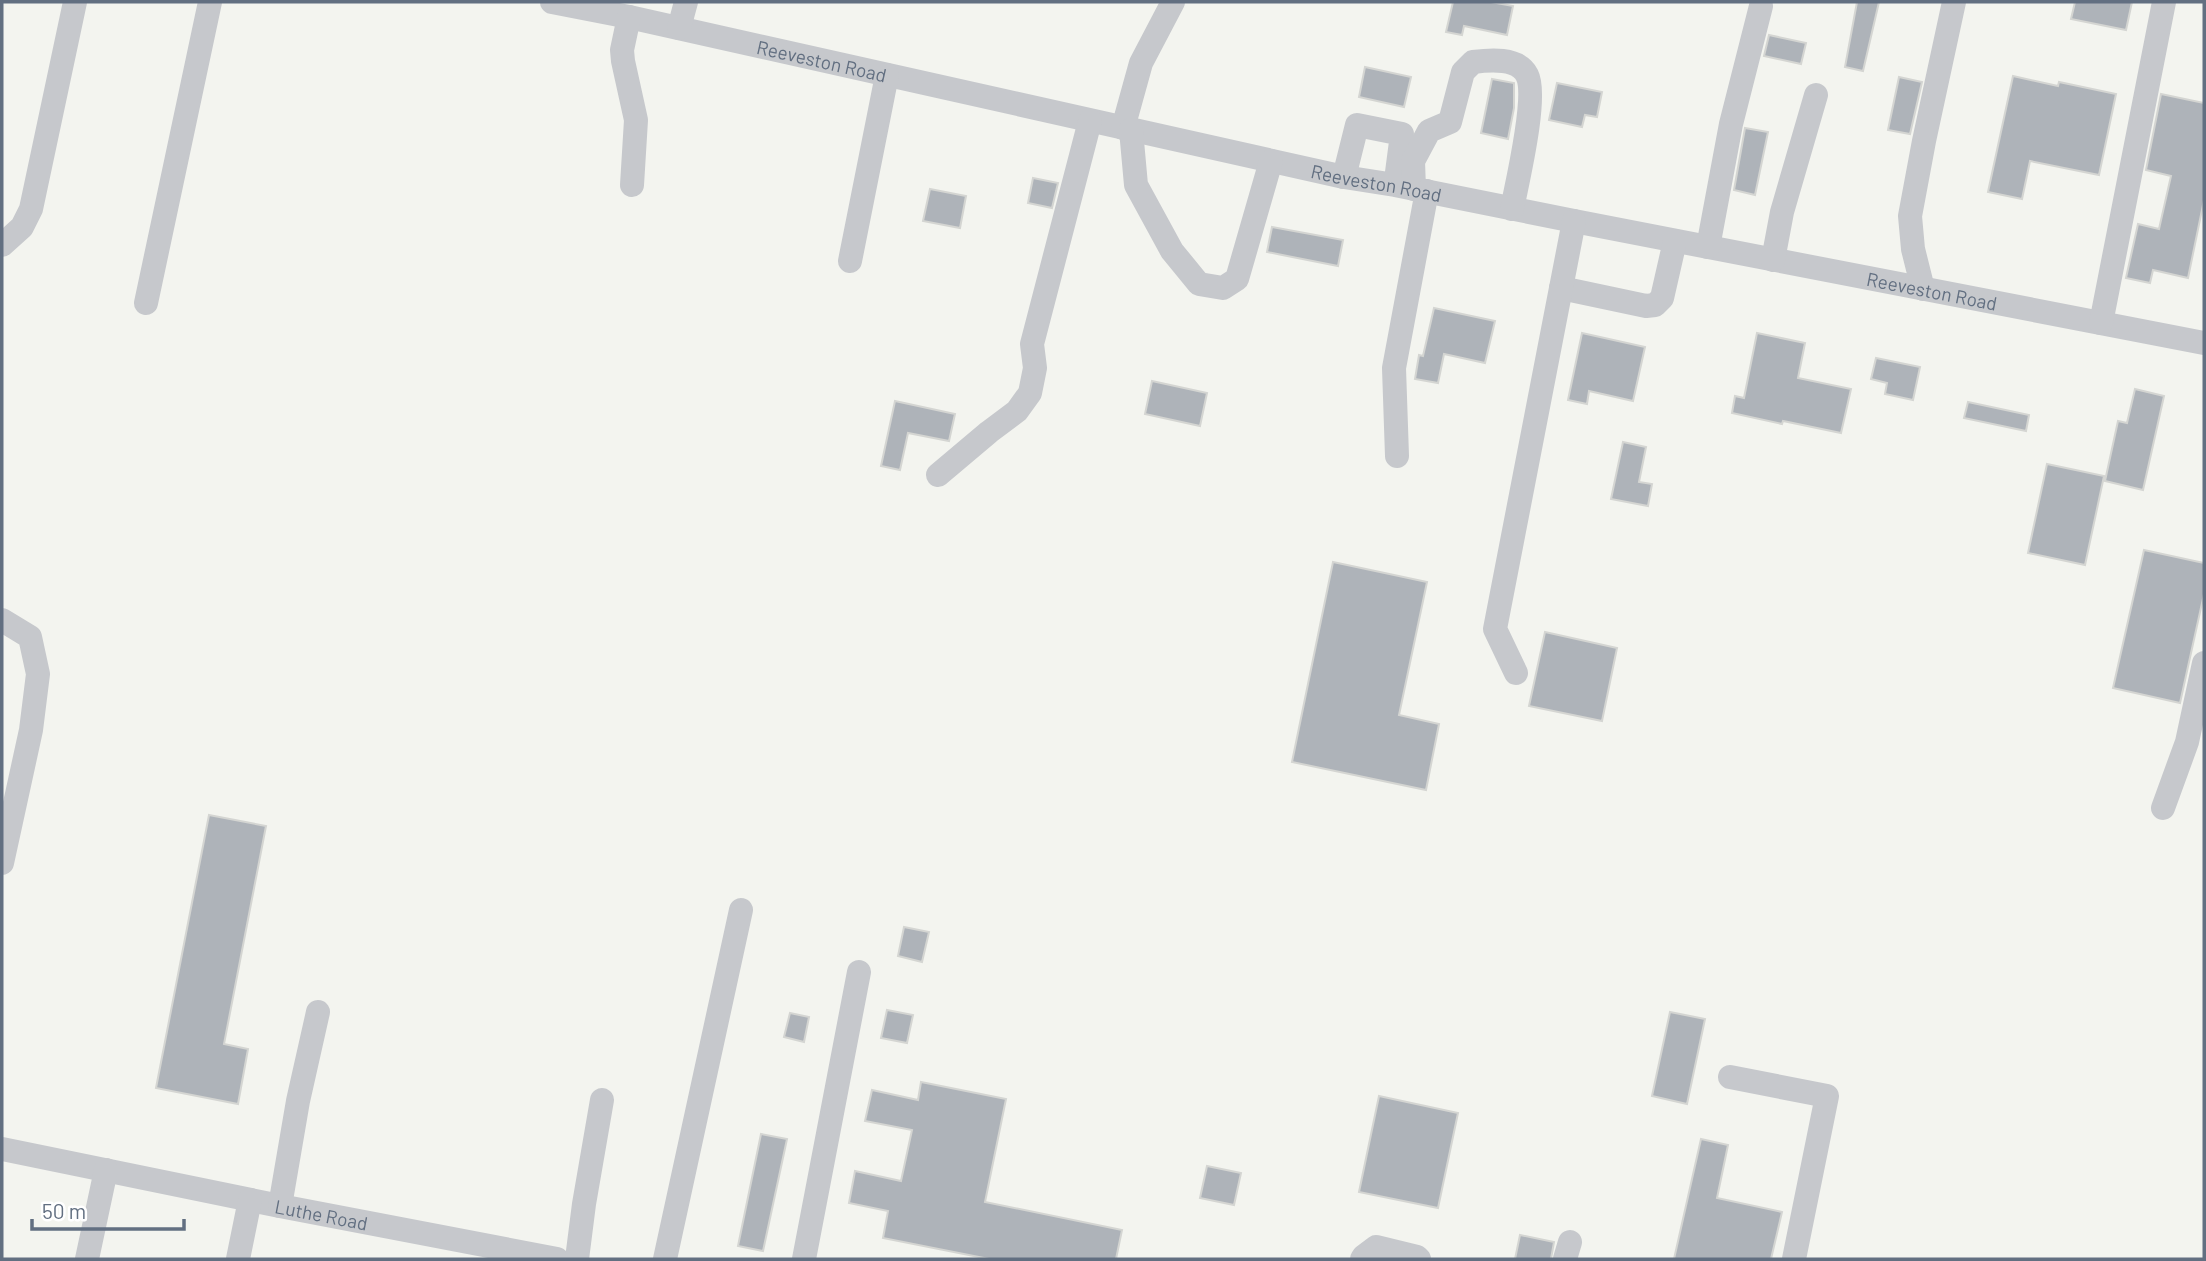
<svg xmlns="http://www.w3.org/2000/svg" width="2206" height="1261" font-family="Barlow,sans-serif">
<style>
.building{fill:#aeb3b9;stroke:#d4d5d2;stroke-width:2}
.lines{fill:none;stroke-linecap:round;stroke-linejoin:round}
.minor{stroke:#c6c8cc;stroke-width:24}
.labels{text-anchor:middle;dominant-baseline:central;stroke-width:7;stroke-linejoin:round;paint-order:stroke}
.street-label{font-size:19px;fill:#626f81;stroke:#fff}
</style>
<rect width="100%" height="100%" fill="#f3f4ef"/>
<path class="building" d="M1453,2H1491L1513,6L1507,35L1464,26L1462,35L1446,32Z
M1857,2H1879L1863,71L1845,67Z
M2075,2H2132L2126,30L2071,19Z
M1769,35L1806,43L1801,64L1764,56Z
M1365,67L1411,77L1404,107L1359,97Z
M2013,76L2058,86L2059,82L2116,94L2099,175L2030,161L2022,199L1988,192Z
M1899,77L1922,82L1910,134L1888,130Z
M1492,79L1514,83V108L1508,139L1481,133Z
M1557,83L1602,92L1597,117L1585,115L1582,127L1549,120Z
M2161,94L2204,103V200L2188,278L2153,270L2150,283L2126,278L2138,224L2159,229L2171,176L2146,170Z
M1745,128L1768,132L1755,195L1734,190Z
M1033,178L1058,183L1052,208L1028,203Z
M930,189L966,196L960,228L923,221Z
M1272,227L1343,240L1338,266L1267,252Z
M1434,308L1495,321L1485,363L1444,354L1438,383L1415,379L1419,355L1423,356Z
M1582,333L1645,347L1633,401L1589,391L1587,404L1568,400Z
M1757,333L1805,343L1798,378L1851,389L1841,433L1783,421L1782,424L1732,413L1735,396L1744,398Z
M1876,358L1920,367L1913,400L1885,394L1887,383L1871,379Z
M1152,381L1207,393L1200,426L1145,414Z
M2135,389L2164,396L2143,490L2105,481L2118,421L2127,423Z
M895,401L955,414L949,441L908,433L900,470L881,466Z
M1968,402L2029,415L2026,431L1964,418Z
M1623,442L1646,447L1639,482L1652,484L1648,506L1611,499Z
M2047,464L2104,476L2085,565L2028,553Z
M2144,550L2204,563V594L2180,703L2113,688Z
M1333,562L1427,582L1399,715L1439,724L1426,790L1292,762Z
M1545,632L1617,648L1602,721L1529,706Z
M209,815L266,826L224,1044L248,1049L238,1104L156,1088Z
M904,927L929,932L922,962L898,956Z
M887,1010L913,1015L907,1043L881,1038Z
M1670,1012L1705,1019L1687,1104L1652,1096Z
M790,1013L809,1017L804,1042L784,1037Z
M921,1082L1006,1099L985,1202L1122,1230L1116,1259H989L883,1238L888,1211L849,1203L855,1171L901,1181L912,1130L865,1121L872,1090L918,1100Z
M1379,1096L1458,1113L1438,1208L1359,1192Z
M761,1134L787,1139L763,1251L738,1246Z
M1701,1139L1728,1145L1717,1198L1782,1212L1771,1259H1674Z
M1207,1166L1241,1173L1234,1205L1200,1198Z
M1520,1235L1554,1242L1551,1259H1515Z"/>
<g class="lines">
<g class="minor">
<path id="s1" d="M552,2L629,17L1344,177L1395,185L1574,221L2204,343"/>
<path d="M629,17L622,50L623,61L636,120L632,185"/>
<path d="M679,28L686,2"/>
<path d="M1123,128L1141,63L1173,2"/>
<path d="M1131,130L1136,185L1172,251L1199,284L1223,288L1237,279L1271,161"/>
<path d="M1344,177L1357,125L1402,134L1396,180"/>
<path d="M1414,189L1413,161L1429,131L1450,122L1463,72L1473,62C1489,60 1518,57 1527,75C1538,96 1517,183 1512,209"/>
<path d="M2,245L22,227L31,209L75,2"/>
<path d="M1708,247L1731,124L1761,6"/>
<path d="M1773,260L1782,212L1816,95"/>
<path d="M850,261L887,75"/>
<path d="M1561,288L1646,306L1655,305L1662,298L1675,241"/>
<path d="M1923,289L1913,249L1910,216L1924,141L1954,2"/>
<path d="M146,303L210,2"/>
<path d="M2101,323L2164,2"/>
<path d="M1397,456L1394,368L1427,191"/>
<path d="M938,475L989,432L1017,411L1030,393L1035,368L1032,344L1090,121"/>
<path d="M2,620L30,637L38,674L31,730L2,863"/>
<path d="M1516,673L1495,629L1574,221"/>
<path d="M2163,808L2187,742L2204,663"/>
<path d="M1730,1077L1827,1096L1794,1259"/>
<path id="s2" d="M2,1149L280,1206L557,1259"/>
<path d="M280,1206L298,1101L318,1012"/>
<path d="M87,1259L106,1170"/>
<path d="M238,1259L250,1200"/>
<path d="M577,1259L584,1204L602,1100"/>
<path d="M665,1259L741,910"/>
<path d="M804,1259L859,972"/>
<path d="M1362,1259L1364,1256L1376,1247L1417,1257L1419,1259"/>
<path d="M1565,1259L1570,1242"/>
</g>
</g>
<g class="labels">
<g class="street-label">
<text stroke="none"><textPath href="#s1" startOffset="276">Reeveston Road</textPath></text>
<text stroke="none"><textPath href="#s1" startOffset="844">Reeveston Road</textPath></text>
<text stroke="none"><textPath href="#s1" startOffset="1410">Reeveston Road</textPath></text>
<text stroke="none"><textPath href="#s2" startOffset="326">Luthe Road</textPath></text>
</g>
</g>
<rect width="2206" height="1261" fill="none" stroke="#626f81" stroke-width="7"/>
<path d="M32 1219v10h152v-10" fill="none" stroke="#626f81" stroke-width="3.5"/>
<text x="42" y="1219" font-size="21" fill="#626f81" stroke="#ffffff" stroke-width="5" paint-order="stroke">50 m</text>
</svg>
